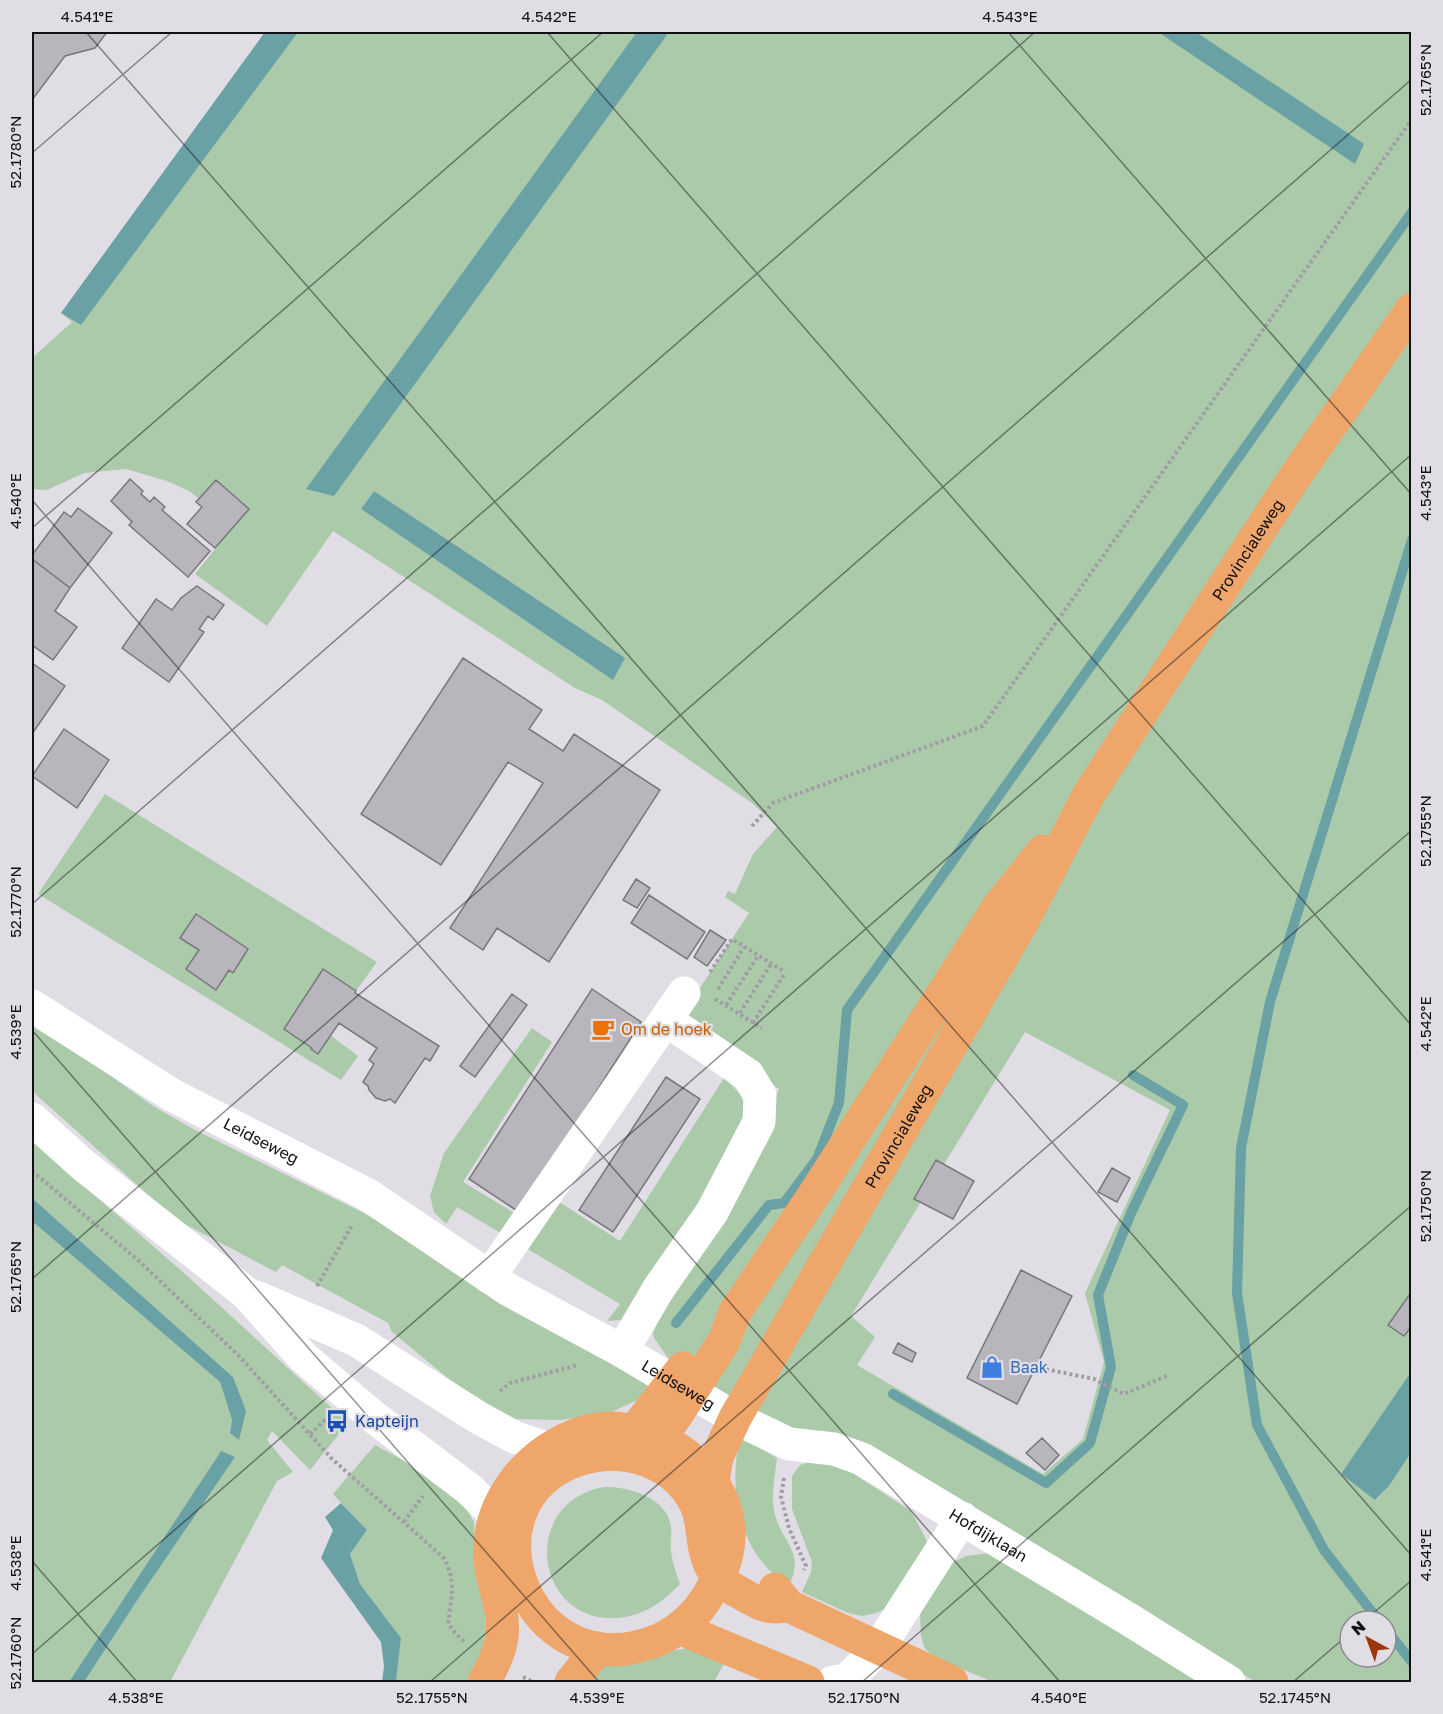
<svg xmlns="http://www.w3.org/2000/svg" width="1443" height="1714" font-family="'Golos Text',sans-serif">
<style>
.green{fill:#aacaaa;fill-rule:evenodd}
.water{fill:#69a1a5}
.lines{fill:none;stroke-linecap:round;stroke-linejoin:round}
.stream{stroke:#69a1a5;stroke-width:10}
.building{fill:#b8b5bc;stroke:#79767d;stroke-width:1.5}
.path{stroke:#a09ea4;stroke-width:4;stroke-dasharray:3 3;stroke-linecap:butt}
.minor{stroke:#fff;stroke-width:33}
.major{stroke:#efa66b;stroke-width:33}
.ticks{fill:none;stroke:#111013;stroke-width:1.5;stroke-opacity:0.45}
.labels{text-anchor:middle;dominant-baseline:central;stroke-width:4.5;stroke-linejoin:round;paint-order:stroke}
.street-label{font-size:16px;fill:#111013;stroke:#e0dde5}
.food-label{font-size:16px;fill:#c56008;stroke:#e0dde5;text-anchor:start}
.shop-label{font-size:16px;fill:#366cbe;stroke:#e0dde5;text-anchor:start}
.transit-label{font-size:16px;fill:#164399;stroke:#e0dde5;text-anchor:start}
.neatline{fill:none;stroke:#111013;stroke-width:2}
.ticks-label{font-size:15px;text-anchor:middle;fill:#111013}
</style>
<rect width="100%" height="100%" fill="#e0dde5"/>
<path class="green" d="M265,32H1411L1412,1372L1341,1474L1376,1500L1389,1486L1411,1453V1682H1256L1158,1624L791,1432L673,1365L654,1338L653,1333L659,1318L768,1114L779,1089L679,1020L749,913L725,897L728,891L735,894L753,854L777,827L752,803L602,700L575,688L333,531L267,626L195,574L246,510L207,505L189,491L167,481L126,469L84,473L47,490L32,489V358L72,322L61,313ZM374,491L624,658L613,679L361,509ZM1025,1032L1170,1110L1085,1293L1104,1362L1083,1439L1043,1474L857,1365L875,1337L851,1316ZM1350,1621H1386V1657H1350Z
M105,794L377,962L326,1032L358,1056L341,1080L38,894Z
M32,1020L153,1106L195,1130L390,1226L656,1383L642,1398L607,1414L561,1420L510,1419L461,1389L392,1332L388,1323L282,1265L276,1272L175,1219L32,1091Z
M532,1028L552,1042L463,1182L521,1217L539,1189L620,1241L724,1078C736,1089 747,1099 747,1117L708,1200L634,1308L621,1320L607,1321L620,1304L457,1207L446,1224L434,1212L430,1196L444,1153Z
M32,1141L184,1273L348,1423L310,1470L272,1431L267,1440L293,1472L277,1481L170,1682H84L142,1593L221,1451L69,1682H32V1221L220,1382L232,1420L230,1433L239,1439L233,1377L32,1198Z
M740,1436L777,1458C775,1475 771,1494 774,1511C781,1544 806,1549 789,1586C738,1554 728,1490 740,1436Z
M375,1445L456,1489L474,1522L475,1554L485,1603L486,1633L478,1667L469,1682H396L401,1638L360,1584L350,1554L367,1530L333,1494Z
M810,1462L837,1463L911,1511L927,1541L925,1554L892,1606L876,1613L862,1616L848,1613L802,1592L811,1572L812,1562L792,1509V1476L800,1465Z
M604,1487C628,1486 669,1498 671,1528C672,1535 670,1543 671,1551C672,1562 676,1573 680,1584C662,1603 643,1616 617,1618C534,1623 519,1502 604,1487Z
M990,1553L1211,1682H993L933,1657L924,1647L921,1635L920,1614L949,1564L966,1556Z
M687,1648L725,1662L714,1682H585L604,1666L625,1665L647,1660L667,1652Z"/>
<path class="water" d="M265,32H298L81,325L61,313Z
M637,32H669L334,496L306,489Z
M1158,32H1196L1364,144L1355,164Z
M374,491L625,658L613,680L361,509Z
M32,1198L233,1377L246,1411L239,1440L230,1433L232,1420L220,1382L32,1221Z
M1411,1372V1453L1389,1486L1375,1500L1341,1474Z
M221,1451L235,1457L142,1593L84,1682H69Z
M341,1503L367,1530L350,1554L360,1584L401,1638L396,1682H382L384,1666L381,1642L321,1558L333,1530L325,1517Z"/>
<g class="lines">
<path class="stream" d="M676,1323L769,1205L784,1203L817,1159L839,1103L847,1010L1412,212
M893,1394L1046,1483L1090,1443L1111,1367L1098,1295L1131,1213L1183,1105L1133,1075
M1379,1621L1324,1550L1257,1425L1237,1293L1241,1148L1270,1002L1412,540
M1386,1629L1412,1662"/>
</g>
<path class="building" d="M32,32H107L95,48L65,56L32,100Z
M130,479L143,491L141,494L150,502L154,497L165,507L162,510L210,551L188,577L129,525L132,522L111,501Z
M216,480L249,509L215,548L187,524L202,507L196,502Z
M78,508L112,533L70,588L32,559V555L64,512L71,517Z
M32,559L70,588L55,611L77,627L53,660L32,645Z
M197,586L224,605L213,620L208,616L199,629L204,632L169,682L122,648L156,599L172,610L181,598Z
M463,658L542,710L529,729L563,751L574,734L660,790L549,962L497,928L483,950L450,928L543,783L508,762L441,865L361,814Z
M32,663L65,686L32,734Z
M64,729L109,760L77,808L32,776Z
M636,879L650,888L637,908L623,900Z
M649,895L705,932L687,959L631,923Z
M196,914L248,949L233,973L229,970L216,990L186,969L199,950L180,938Z
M710,930L726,940L707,966L694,957Z
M323,969L356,991L355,993L439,1046L430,1061L425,1058L395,1103L390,1099L385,1101L376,1098L369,1090L368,1086L363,1082L374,1064L369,1060L377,1048L339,1023L318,1054L311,1049L312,1048L284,1029Z
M592,989L641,1022L519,1212L469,1179Z
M512,994L527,1005L475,1077L460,1066Z
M666,1077L700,1099L613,1232L579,1210Z
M936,1160L974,1181L953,1219L914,1199Z
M1112,1168L1130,1178L1117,1202L1098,1192Z
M1021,1270L1072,1296L1017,1404L967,1378Z
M1412,1291V1326L1404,1336L1388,1325Z
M898,1343L916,1353L912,1362L893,1353Z
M1042,1438L1059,1455L1045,1470L1026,1453Z"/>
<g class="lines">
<path class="path" d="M752,826L773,803L983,726L1412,119
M710,972L732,939L785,972
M718,989L744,947
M715,999L762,1028
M726,1005L758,956
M740,1013L771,964
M753,1023L785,973
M32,1171L139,1261L238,1355L332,1459L443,1557C457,1581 451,1597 448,1624L456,1634L465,1642
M317,1286L352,1225
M1040,1368L1094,1379L1124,1394L1169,1375
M500,1391L510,1383L578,1365
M310,1434L326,1419
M784,1478L781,1497L789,1528L806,1566L804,1570
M404,1522L423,1496
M523,1677L533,1682"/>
<g class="minor">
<path id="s1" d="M32,1006L172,1095L368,1195L509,1290L622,1351L735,1418L789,1444L834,1449L862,1459L1130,1620L1229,1682"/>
<path d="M32,1119L83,1165L246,1293L303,1357L375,1418L469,1489L497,1517"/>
<path d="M489,1277L684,993"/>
<path d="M256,1297L356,1340L479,1418L514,1437L549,1449"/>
<path d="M622,1351L659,1288L712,1212L759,1122L760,1095L748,1075L666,1020"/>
<path d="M833,1682L847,1680L878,1649L962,1518"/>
</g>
<g class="major">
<path d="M634,1431L683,1368"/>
<path d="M643,1454L660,1439L678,1413L724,1341L735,1312L813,1196L999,906L1043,851"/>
<path id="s2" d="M713,1481L717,1457L735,1418L1024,919L1089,794L1294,478L1412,309"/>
<path d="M775,1589L789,1606L952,1682"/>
<path d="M679,1628L808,1682"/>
<path d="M484,1682C492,1668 500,1653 502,1636C505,1613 495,1590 491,1568C483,1522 509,1476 547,1450C570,1435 596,1425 624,1429C683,1437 741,1489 727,1554C724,1568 717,1581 709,1594C697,1615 676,1634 653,1642C525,1689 457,1502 578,1460C604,1451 633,1453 657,1465C679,1476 698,1498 701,1523C704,1542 704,1560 717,1576C723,1584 733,1589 742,1594C762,1605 766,1609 789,1606"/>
<path d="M571,1682L598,1648"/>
</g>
</g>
<path class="ticks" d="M86,32L1412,1556M547,32L1412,1026M1008,32L1412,495M32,153L172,32M32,500L1060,1682M32,528L603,32M32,904L1035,32M32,1030L599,1682M32,1279L1412,79M32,1561L137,1682M1364,1621L1412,1580M32,1654L1412,454M430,1682L1412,830M862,1682L1412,1205M1293,1682L1350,1633"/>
<defs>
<g id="cafe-bare" transform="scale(1.8)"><path d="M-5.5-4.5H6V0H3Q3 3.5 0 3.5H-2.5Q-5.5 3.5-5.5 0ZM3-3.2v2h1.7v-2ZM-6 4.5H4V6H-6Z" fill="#e8710a" stroke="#e0dde5" stroke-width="2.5" paint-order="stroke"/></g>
<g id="shop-bare" transform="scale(1.8)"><path d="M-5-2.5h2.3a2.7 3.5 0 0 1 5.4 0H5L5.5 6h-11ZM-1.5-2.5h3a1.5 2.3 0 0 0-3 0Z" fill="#3f7fe0" stroke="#e0dde5" stroke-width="2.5" paint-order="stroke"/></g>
<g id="bus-bare" transform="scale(1.8)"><path d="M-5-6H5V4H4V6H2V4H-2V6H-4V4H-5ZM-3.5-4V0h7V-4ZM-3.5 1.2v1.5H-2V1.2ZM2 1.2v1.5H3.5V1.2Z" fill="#1a4fb4" stroke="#e0dde5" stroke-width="2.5" paint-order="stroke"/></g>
</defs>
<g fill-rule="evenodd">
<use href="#cafe-bare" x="603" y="1029"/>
<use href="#shop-bare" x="992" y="1367"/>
<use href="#bus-bare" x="337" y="1421"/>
</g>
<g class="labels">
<g class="street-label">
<text stroke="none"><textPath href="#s2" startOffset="1076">Provincialeweg</textPath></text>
<text stroke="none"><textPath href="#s2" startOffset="393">Provincialeweg</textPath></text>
<text stroke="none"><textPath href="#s1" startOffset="266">Leidseweg</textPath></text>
<text stroke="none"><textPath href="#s1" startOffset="750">Leidseweg</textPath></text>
<text stroke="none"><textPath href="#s1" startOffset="1098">Hofdijklaan</textPath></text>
</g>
<g class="food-label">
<text x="621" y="1029">Om de hoek</text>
</g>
<g class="shop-label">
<text x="1010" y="1367">Baak</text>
</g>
<g class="transit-label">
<text x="355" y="1421">Kapteijn</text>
</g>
</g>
<rect width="1443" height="1714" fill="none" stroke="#e0dde5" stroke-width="66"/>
<g transform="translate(1368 1639) rotate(319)"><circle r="28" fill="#e0dde5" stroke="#8d8b91" stroke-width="1.5"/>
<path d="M0-4.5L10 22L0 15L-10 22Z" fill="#9c3707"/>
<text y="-9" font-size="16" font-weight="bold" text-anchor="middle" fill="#111013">N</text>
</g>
<rect x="33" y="33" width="1377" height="1648" class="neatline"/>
<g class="ticks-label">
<text x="87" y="22">4.541°E</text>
<text x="549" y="22">4.542°E</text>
<text x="1010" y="22">4.543°E</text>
<text transform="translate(1426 80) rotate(-90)" y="5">52.1765°N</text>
<text transform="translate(16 152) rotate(-90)" y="5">52.1780°N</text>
<text transform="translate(1426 493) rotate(-90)" y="5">4.543°E</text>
<text transform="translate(16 501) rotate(-90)" y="5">4.540°E</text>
<text transform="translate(1426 831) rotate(-90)" y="5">52.1755°N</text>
<text transform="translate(16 902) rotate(-90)" y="5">52.1770°N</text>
<text transform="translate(1426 1024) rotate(-90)" y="5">4.542°E</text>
<text transform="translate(16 1032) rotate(-90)" y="5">4.539°E</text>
<text transform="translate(1426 1206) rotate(-90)" y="5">52.1750°N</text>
<text transform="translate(16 1277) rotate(-90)" y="5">52.1765°N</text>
<text transform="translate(1426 1555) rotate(-90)" y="5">4.541°E</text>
<text transform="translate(16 1563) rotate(-90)" y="5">4.538°E</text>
<text transform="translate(16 1653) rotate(-90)" y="5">52.1760°N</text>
<text x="136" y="1703">4.538°E</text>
<text x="432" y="1703">52.1755°N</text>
<text x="597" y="1703">4.539°E</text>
<text x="864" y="1703">52.1750°N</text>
<text x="1059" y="1703">4.540°E</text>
<text x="1295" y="1703">52.1745°N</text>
</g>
</svg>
